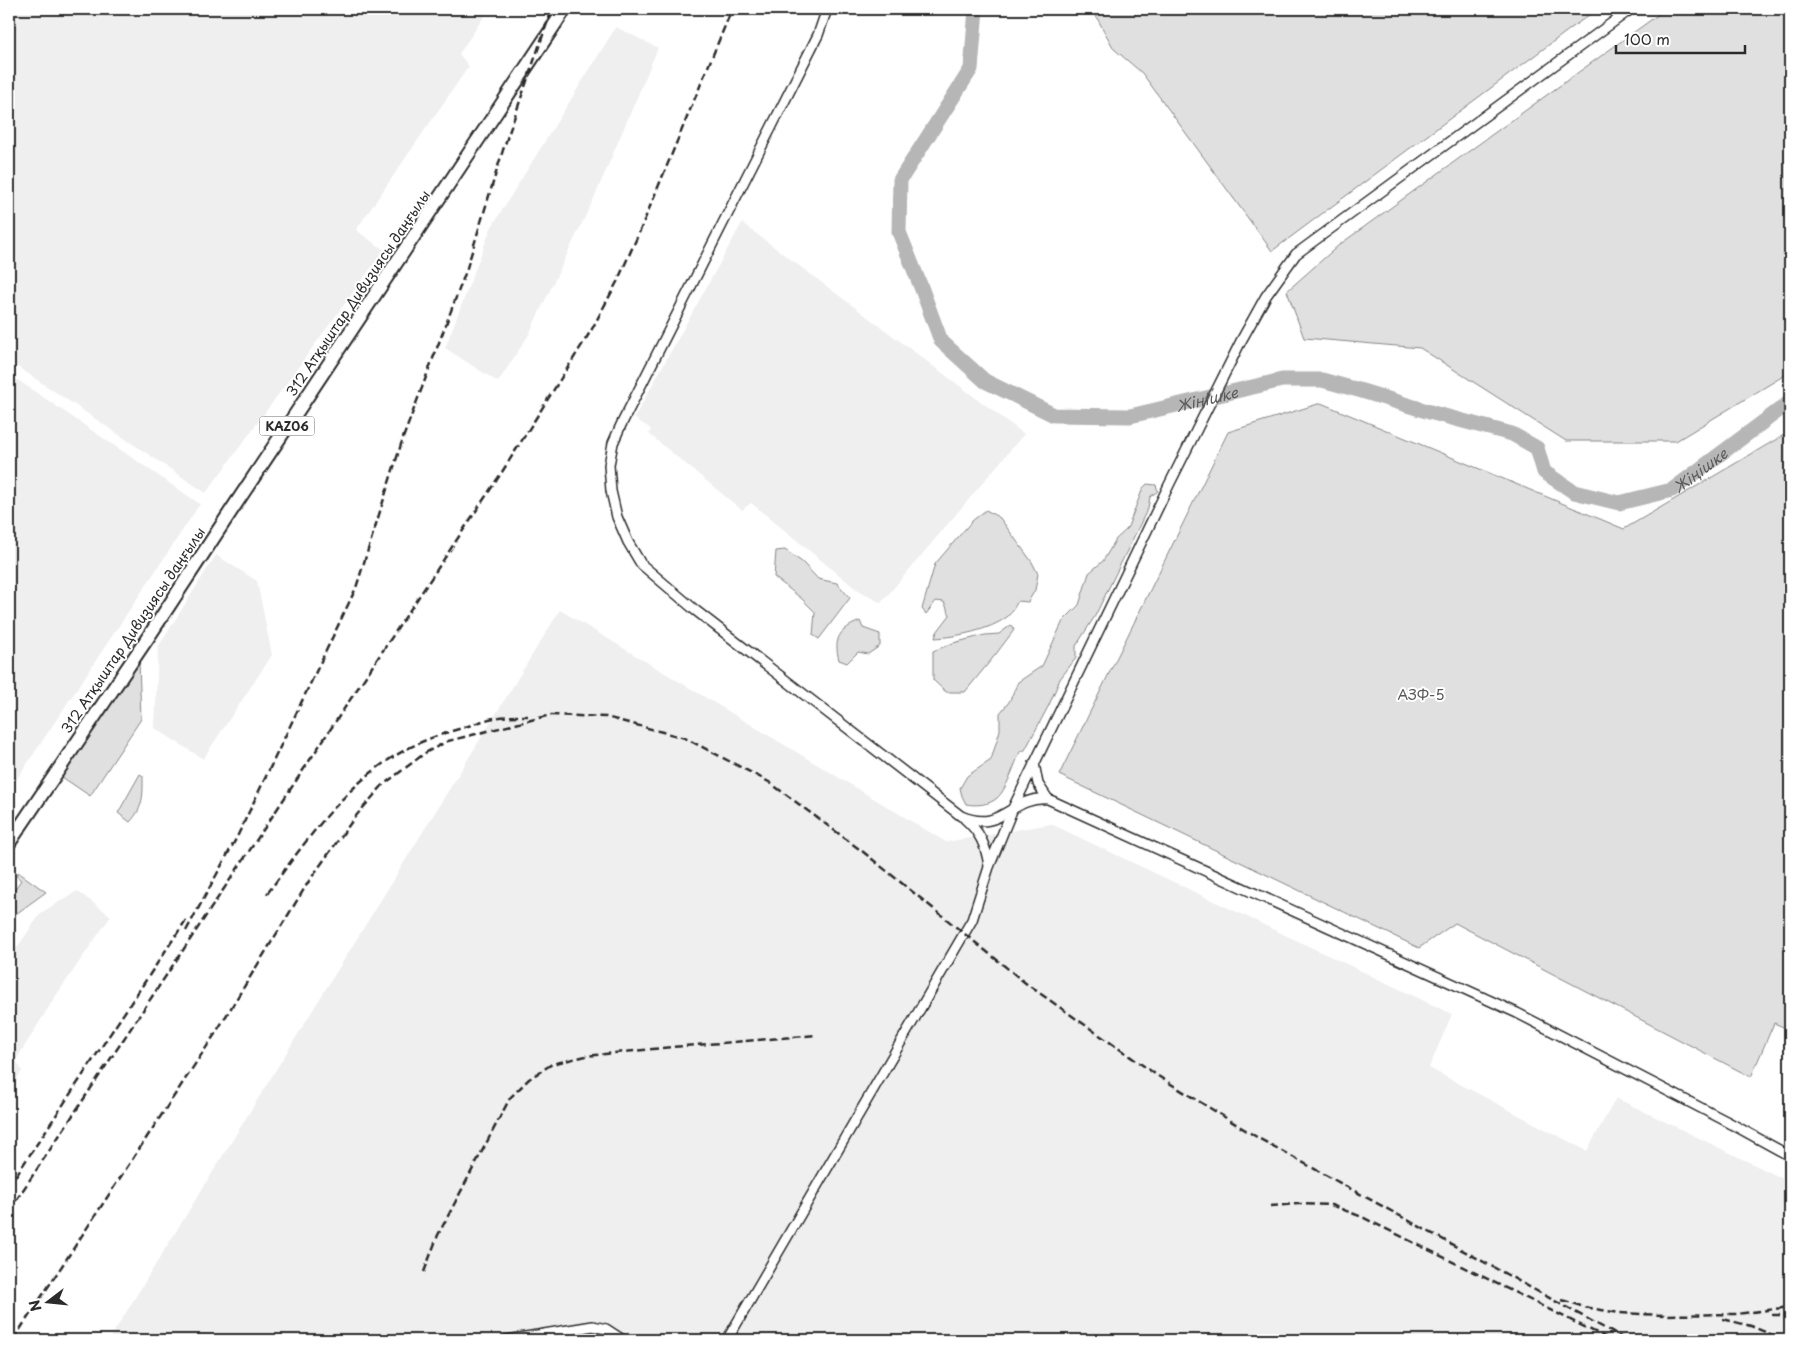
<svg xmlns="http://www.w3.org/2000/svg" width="1799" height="1349" font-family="'Playpen Sans',sans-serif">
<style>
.built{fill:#efefef}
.green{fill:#e0e0e0;stroke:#868686}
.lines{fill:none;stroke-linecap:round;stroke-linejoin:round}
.river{stroke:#b6b6b6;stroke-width:15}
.minor-casing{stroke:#2b2b2b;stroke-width:12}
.highway-casing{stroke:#2b2b2b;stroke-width:16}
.minor{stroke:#fff;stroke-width:9}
.highway{stroke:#fff;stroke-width:12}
.rail{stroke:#2b2b2b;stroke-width:2.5;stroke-dasharray:8 4;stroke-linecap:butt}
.labels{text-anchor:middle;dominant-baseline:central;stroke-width:4;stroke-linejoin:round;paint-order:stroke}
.shield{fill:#fff;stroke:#6b6b6b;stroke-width:1}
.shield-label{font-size:12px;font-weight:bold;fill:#2b2b2b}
.street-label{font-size:14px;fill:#2b2b2b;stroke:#fff}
.park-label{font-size:14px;fill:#585858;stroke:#fff}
.water-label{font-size:15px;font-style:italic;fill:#5c5c5c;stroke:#fff}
</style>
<rect width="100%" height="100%" fill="#fff"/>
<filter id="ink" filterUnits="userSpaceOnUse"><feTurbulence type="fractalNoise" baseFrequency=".02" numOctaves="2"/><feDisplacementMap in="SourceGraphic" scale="10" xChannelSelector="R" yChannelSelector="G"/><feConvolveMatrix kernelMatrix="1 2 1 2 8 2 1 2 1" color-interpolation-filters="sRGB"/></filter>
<g filter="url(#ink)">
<path class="built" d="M9,9H489L459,54L469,66L356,230L384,250L206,493L9,361Z
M616,27L658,48L595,196L528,336L498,382L445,348L491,228Z
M742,223L1024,434L881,603L855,588L751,503L742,510L649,434L651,429L634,418Z
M9,374L200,504L9,791Z
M216,555L257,581L272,655L203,759L155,728L158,647Z
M560,610L946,842L1051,824L1452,1014L1429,1068L1587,1151L1616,1098L1790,1182V1340H109Z
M77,891L111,916L55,997L16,1060L22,1071L9,1092V959L41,913Z"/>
<path class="green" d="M1092,9H1597L1272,251L1142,73L1114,49Z
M1666,9H1790V372L1676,441H1566L1420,348L1304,338L1287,291L1339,245Z
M1321,403L1624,529L1782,436L1790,433V1030L1774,1023L1751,1077L1455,923L1419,948L1059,775L1228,432Z
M1147,484L1156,485L1158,491L1150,497L1148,508L1095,616L1076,646V658L1060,679L1049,705L1025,750L1020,752C1015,763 1006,791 997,798C990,805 975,806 966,804L962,796L960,788L967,776L991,760L1000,730V713L1009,702L1018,682L1042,666L1063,621L1079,605L1089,573L1103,561L1116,539L1127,529L1143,488Z
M986,510L1000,518L1032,562L1038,574L1035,590L1028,602L1018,601C1015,606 1011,614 1007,617C990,630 956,637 935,638L937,632L950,615L944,602L936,601L926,614L922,609L935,564L972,521Z
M785,550L802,562L818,579L837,583L850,598L819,639L813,635L815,612L802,599L774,577L776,551Z
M860,621L863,628L880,634V646L868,654L858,652L847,663L839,660C833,638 840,629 860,621Z
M1011,625L1014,630L996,654L965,692H946L933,680V651L953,643L985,635L999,634Z
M139,662L141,719L90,796L62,777Z
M140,774L143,776C143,795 144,807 130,822L118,813Z
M18,872L46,892L9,919V898L21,880L16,876Z"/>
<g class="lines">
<path class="river" id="s1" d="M976,9L971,69L900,180L899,232L921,287L941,341L985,381L1054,415L1130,416L1282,380H1322L1362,391L1433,413L1512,434L1537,448L1544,472L1574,492L1619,503L1672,490L1790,402"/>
<g class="minor-casing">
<path id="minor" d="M827,9L818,35L621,425L613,443L609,465L611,491L617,517L628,542L641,564L695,610L961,816C1003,834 1009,796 1048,799L1517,1013L1728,1122L1790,1156
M1034,763L1038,784L1048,799
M965,819C980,832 986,846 989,866
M507,1340L593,1326L606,1329L623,1340
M727,1340L972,920L989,867L1013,808L1169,485L1241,341L1266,296L1296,254L1631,9"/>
</g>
<g class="highway-casing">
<path id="highway" d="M9,843L151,633L233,508L565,9"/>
</g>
<use href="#minor" class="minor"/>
<use href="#highway" class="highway"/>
<path class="rail" d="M267,894C306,841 346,782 405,750C423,740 442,734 462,728C472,725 483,720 494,718C505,716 517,716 528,716
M186,931L237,837L356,588L403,438L466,271L503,150L552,9
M9,1186L186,920
M1270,1206L1298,1204L1331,1205L1362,1217L1611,1340
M9,1211L502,472L592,329L617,282L639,233L732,9
M424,1272L438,1235L510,1098L529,1079L552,1064L586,1056L672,1047L817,1035
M1562,1300L1584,1307L1619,1313L1664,1315L1737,1314L1790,1307
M1772,1315H1790
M1723,1319L1751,1326L1784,1340
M13,1340L215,1034L309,881L355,817L383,785L425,753L448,741L551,715L606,717L685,738L769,782L862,851L1028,985L1158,1076L1260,1139L1626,1340"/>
</g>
</g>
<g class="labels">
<rect class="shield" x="259.5" y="416.5" width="55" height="19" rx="4"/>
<g class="shield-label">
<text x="287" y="426">KАZ06</text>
</g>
<g class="street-label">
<text transform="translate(358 293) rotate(-56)">312 Атқыштар Дивизиясы даңғылы</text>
<text transform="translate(133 630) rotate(-56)">312 Атқыштар Дивизиясы даңғылы</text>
</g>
<g class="park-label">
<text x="1421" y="694">АЗФ-5</text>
</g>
<g class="water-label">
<text stroke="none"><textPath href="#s1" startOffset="652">Жіңішке</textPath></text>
<text stroke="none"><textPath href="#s1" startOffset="1192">Жіңішке</textPath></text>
</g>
</g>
<rect width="1799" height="1349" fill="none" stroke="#fff" stroke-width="30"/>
<rect x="15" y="15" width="1769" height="1319" fill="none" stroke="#2b2b2b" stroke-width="2" filter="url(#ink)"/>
<g transform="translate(48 1302) rotate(254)" stroke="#ffffff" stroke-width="4" paint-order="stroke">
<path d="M0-4L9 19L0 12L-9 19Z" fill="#2b2b2b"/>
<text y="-8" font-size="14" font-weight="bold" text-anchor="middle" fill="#2b2b2b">N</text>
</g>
<path d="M1616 45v8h129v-8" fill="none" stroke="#2b2b2b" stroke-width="2.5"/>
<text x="1624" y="45" font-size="15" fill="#2b2b2b" stroke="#ffffff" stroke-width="4" paint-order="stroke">100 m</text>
</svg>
